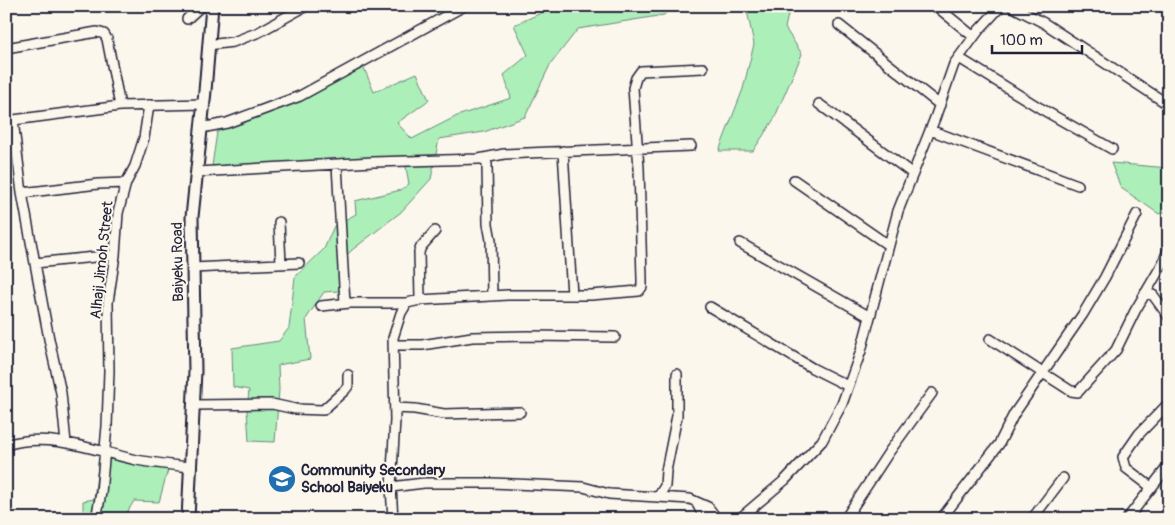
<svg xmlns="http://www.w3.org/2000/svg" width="1175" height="525" font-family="Pangolin,sans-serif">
	<rect width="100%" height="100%" fill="#fbf7ec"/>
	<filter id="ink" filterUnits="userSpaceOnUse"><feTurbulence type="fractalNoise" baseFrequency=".02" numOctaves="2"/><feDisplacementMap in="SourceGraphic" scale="10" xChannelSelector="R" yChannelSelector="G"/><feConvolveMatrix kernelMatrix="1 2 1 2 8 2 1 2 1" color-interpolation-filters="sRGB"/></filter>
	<g filter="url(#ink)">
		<!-- green -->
		<path fill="#adefb9" stroke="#68887a" d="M557,6H673L664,15L578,29L550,65L525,117L484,132L439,139L431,179L401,212L352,250L341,261L339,291L324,292L306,319L310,359L278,365L279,390L275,442L249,441L247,410L249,390L233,387L232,348L279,341L289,328L295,277L324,249L334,226L356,214L355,201L401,190L409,184L404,156L212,166L217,132L364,68L374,92L417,73L429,100L397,123L412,139L457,116L511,98L504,75L528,55L514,25Z
			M746,6H790L785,28L802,54L774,119L753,151H719L743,89L754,44Z
			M1111,163L1169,168V211L1159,214L1121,188Z
			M99,458L169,466L159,502L134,501L123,519H83V501L94,499Z"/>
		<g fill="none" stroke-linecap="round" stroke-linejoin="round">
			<defs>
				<path id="minor" d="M936,6L974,37
					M1011,6L1044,23L1169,105
					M187,19L200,7
					M839,25L940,105
					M208,45L233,42L259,32L306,6
					M6,48L97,32L104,34L107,39L120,106
					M959,58L1040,108L1112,149
					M819,104L913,174
					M13,120L22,193L49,339L61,393L66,443
					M6,121L120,106L204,104
					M201,128L227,123L300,96L464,6
					M930,130L1078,185
					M563,151L572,295
					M483,158L487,164L488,224L491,240L492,296
					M337,165L345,303
					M197,172L373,162L479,159L504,154L691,146
					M794,180L888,245
					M22,193L98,184L126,183
					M279,222L281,264
					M740,243L870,317
					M35,263L115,255
					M193,268L299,263
					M1145,293L1153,295L1169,317
					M420,300L419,252L421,247L435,231
					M321,306L350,303H407L420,300L508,295H591L639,291L642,287V279L639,168L633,88L636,78L641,71L703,68
					M710,307L812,368L848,386
					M990,339L1071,391L1078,392L1116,350L1135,311L1163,263L1169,248
					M393,345H422L472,337L527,336L615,337
					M194,405L272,404L295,409L323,410L345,390L348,386V375
					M395,408L415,409L444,414L520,412
					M6,445C48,432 91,449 132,459C151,463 171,465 190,467
					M391,487L424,483H491L583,487L609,494L690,499L708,507L717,519
					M1151,487L1126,468L1123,457L1139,434L1169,403
					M658,497L665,486L666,471L677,416V374
					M696,502L705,519
					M96,519L101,493L107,426L109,371L108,302L115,255L118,213L126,183L135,166L144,138L149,105
					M393,519L391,487L395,420L393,338L401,313L407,303
					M739,519L785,480L822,441L842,404L861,351L898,211L935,118L954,64L979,30L1001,6
					M845,519L889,452L932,393
					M941,519L999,444L1014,414L1083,314L1105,277L1137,214
					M1032,519L1063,478
					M1127,519L1169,465"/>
				<path id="major" d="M188,519L195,371L192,217L205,91L212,6"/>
			</defs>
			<!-- minor casing -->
			<use href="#minor" stroke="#22223b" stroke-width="12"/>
			<!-- major casing -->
			<use href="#major" stroke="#22223b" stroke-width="15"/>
			<!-- minor -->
			<use href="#minor" stroke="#fbf7ec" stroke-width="9"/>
			<!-- major -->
			<use href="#major" stroke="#fbf7ec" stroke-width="11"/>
		</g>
	</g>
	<!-- icons -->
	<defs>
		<symbol id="school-disc" viewBox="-11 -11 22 22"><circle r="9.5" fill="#1f6fb2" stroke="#fbf7ec"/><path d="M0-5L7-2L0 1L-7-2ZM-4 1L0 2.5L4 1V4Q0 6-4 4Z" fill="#fff"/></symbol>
	</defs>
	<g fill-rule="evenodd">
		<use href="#school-disc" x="266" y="463" width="32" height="32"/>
	</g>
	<g text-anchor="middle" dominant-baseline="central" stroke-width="4" stroke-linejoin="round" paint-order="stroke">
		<!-- street labels -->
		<g font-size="15" fill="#22223b" stroke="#fbf7ec">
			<text transform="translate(102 260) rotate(-84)">Alhaji Jimoh Street</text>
			<text transform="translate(178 262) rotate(-91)">Baiyeku Road</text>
		</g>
		<!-- poi labels -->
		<g font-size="15" font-weight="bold" fill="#22223b" stroke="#fbf7ec" text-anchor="start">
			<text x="301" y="470">Community Secondary<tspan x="301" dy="17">School Baiyeku</tspan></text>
		</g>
	</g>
	<!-- margin -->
	<rect width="1175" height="525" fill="none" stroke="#fbf7ec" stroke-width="25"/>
	<rect x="12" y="12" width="1150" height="500" fill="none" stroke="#22223b" stroke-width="2" filter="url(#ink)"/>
	<!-- scale -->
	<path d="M992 45v8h90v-8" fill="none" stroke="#22223b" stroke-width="2.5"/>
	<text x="1000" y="45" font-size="15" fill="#22223b" stroke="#fbf7ec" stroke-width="4" paint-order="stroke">100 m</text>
</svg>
